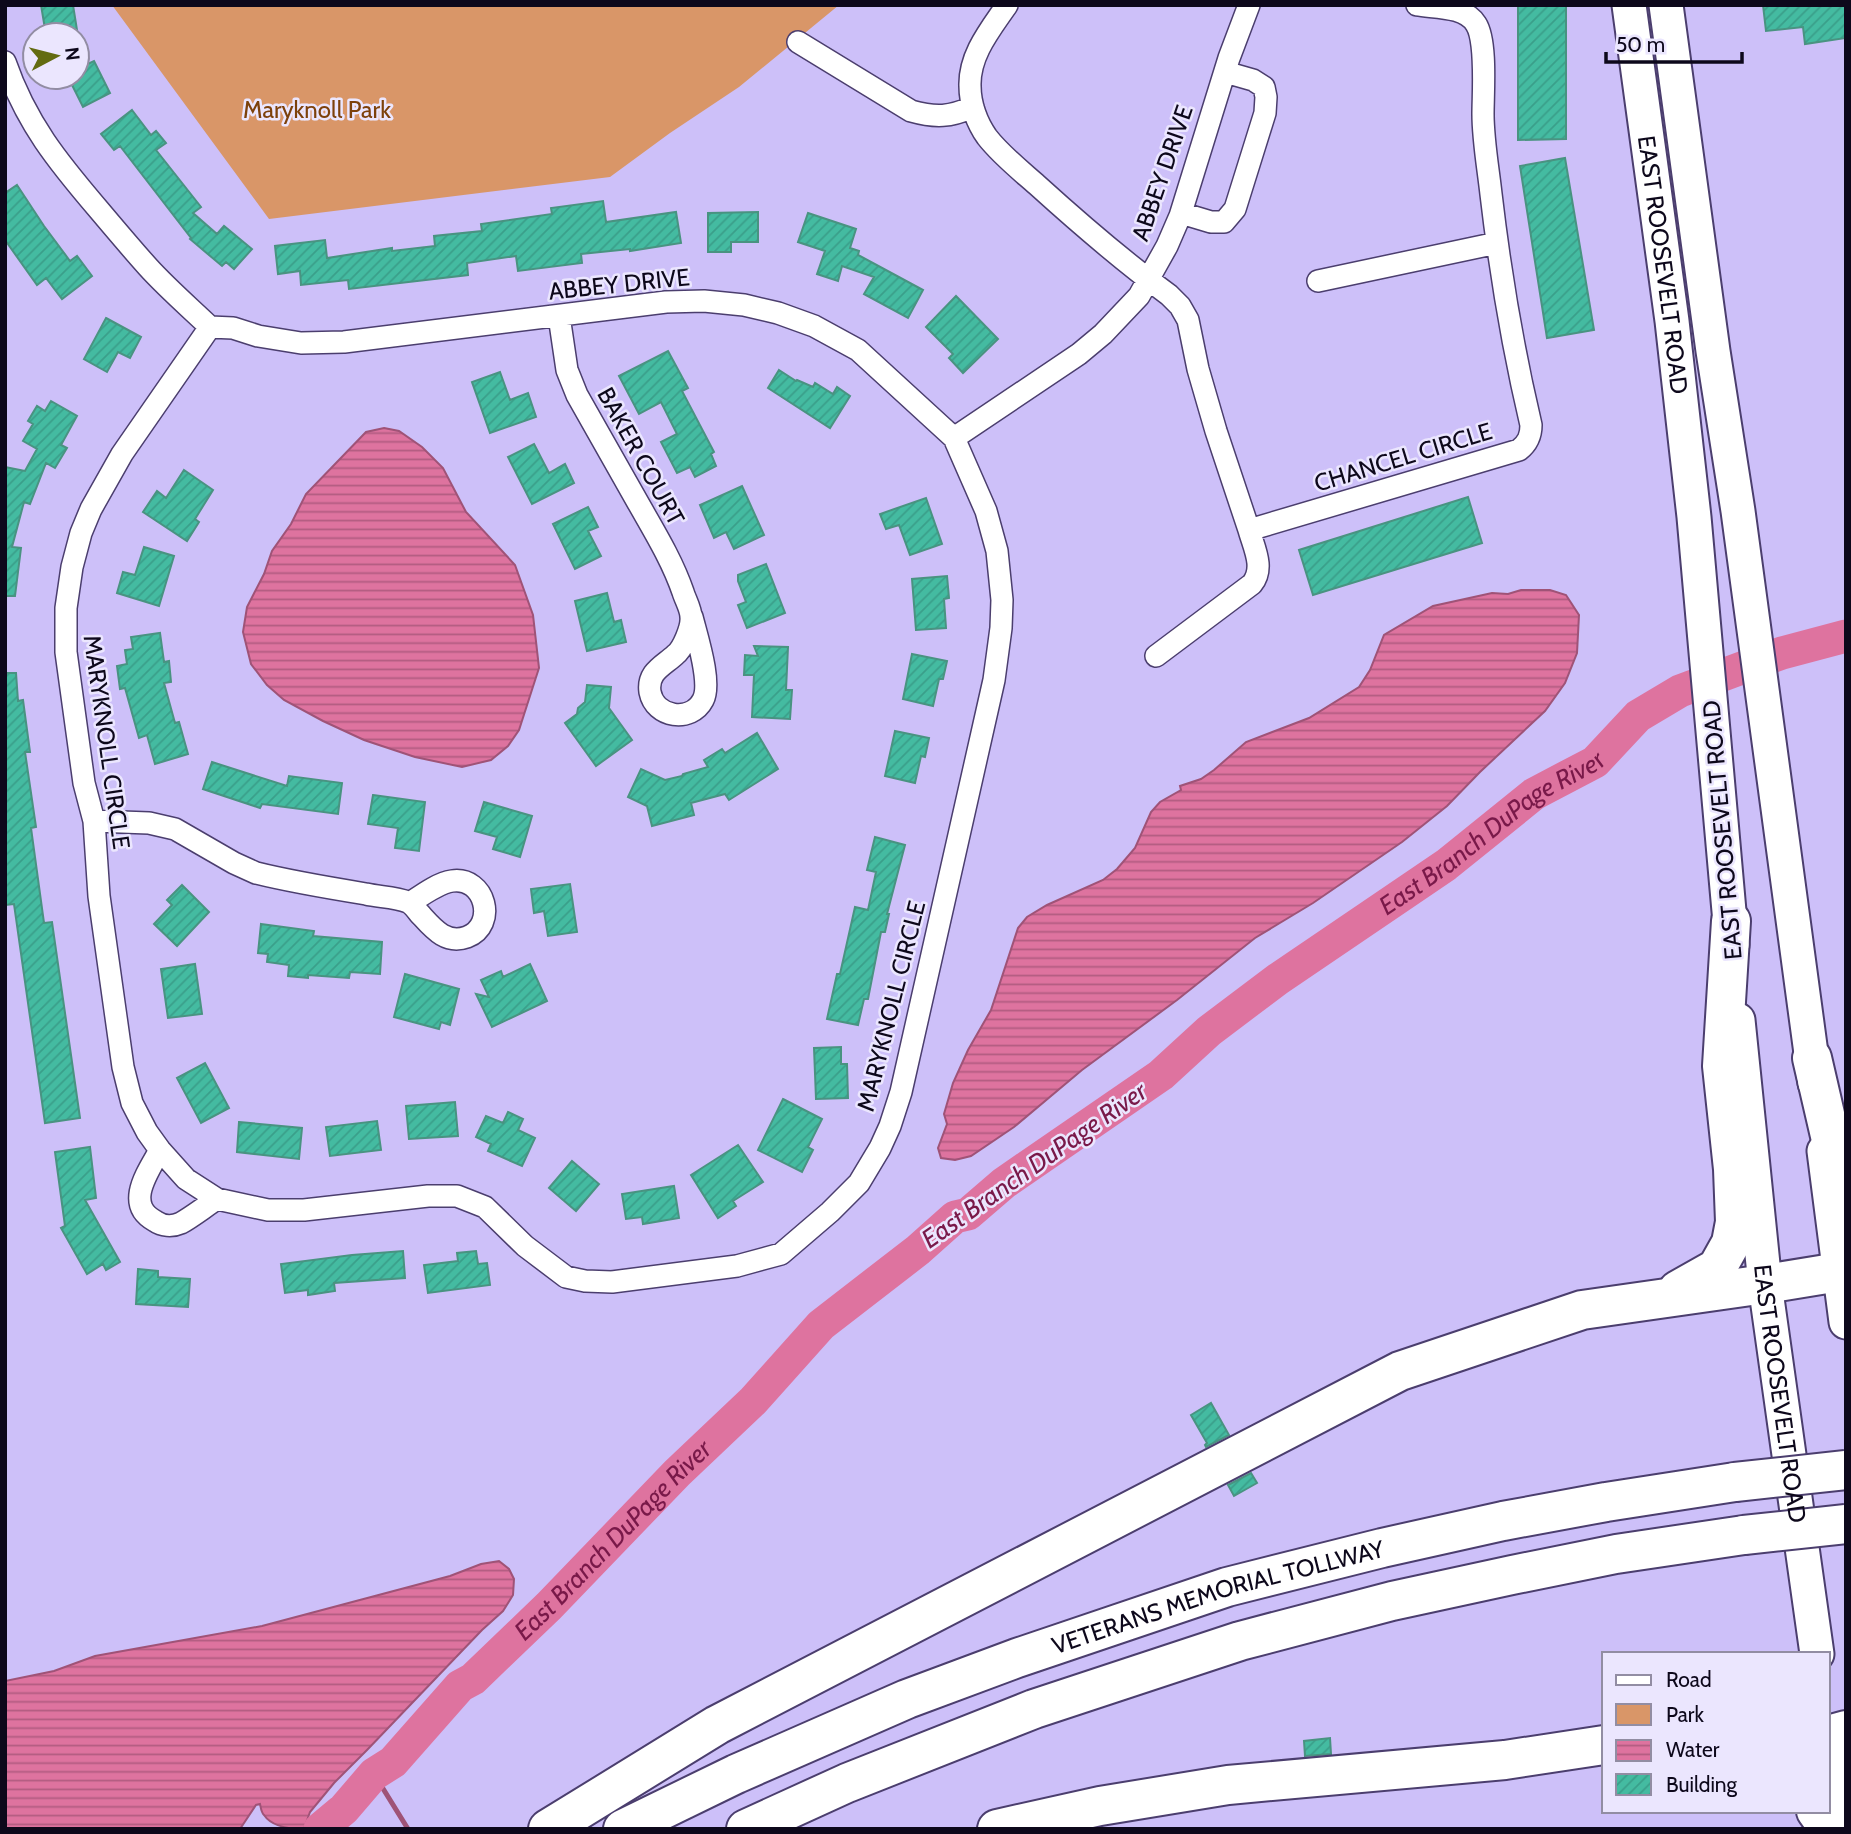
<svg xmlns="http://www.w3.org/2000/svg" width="1851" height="1834" font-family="Cabin,sans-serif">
	<defs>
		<pattern id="water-rules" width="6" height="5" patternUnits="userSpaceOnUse" patternTransform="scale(1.75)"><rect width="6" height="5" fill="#de739f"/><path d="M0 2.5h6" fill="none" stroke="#b25c81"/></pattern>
		<pattern id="building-hatch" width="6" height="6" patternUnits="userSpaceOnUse" patternTransform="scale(1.75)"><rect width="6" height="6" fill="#44bba1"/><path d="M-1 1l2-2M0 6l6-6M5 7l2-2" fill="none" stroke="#3a9f8a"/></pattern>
	</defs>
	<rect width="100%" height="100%" fill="#cdc0f9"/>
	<!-- green -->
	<path fill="#d99668" d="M112,5H839L739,87L670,133L610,177L269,219Z"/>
	<!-- water -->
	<path fill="url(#water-rules)" stroke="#9f5377" stroke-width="2" d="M384,428L399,431L422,447L443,468L466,512L515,565L533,615L539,668L519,730L508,746L491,760L462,767L415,757L364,740L323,721L284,700L267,685L251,664L243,632L247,607L264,574L272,551L291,524L306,494L366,432Z
		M1521,590H1550L1566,595L1579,615L1577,653L1565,683L1545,711L1480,772L1447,806L1402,842L1313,903L1255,938L1177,1000L1082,1070L1014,1127L971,1156L955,1160L941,1158L938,1148L947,1124L944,1114L953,1083L968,1050L991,1010L1018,928L1027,917L1047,905L1103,880L1117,869L1135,848L1151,812L1160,802L1181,790L1180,786L1201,779L1214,770L1246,742L1309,718L1359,687L1370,670L1384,635L1433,606L1492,593L1508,594Z
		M499,1561L509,1569L514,1579L513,1595L503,1611L482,1630L367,1750L334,1783L310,1812L304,1829C291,1829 272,1827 264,1815C261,1812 261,1808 260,1804L256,1805L240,1829H5V1681L54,1671L95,1656L262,1626L450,1576L481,1564Z"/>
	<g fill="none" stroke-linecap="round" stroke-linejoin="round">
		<!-- stream -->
		<path stroke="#9f5377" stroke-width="5" d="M374,1774L408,1829"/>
		<!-- river -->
		<path stroke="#de739f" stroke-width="33" id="s1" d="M320,1829L344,1809L374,1774L393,1762L460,1686L473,1679L549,1606L677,1473L753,1401L821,1325L918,1250L955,1217L968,1214L1004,1183L1161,1075L1209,1031L1278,979L1446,865L1534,794L1595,762L1638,716L1680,691L1782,653L1846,636"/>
	</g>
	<!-- building -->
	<path fill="url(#building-hatch)" stroke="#499381" stroke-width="2" d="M41,5H73L77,30L46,35Z
		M1518,5H1566V139L1518,140Z
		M1763,5H1846V38L1805,44L1803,27L1766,31Z
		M94,61L110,93L83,107L68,77H77V69Z
		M132,110L151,135L156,131L166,143L156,150L201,207L193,213L217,234L224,226L252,249L234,269L226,262L222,266L190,239L191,238L120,146L114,150L101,134Z
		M1565,158L1594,330L1547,338L1520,166Z
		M17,185L44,226L70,261L77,256L92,276L62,299L46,278L37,285L5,240V193Z
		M603,201L606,222L676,212L681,243L630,251V249L581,254L582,263L518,271L516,256L467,263L468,275L349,289L348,280L301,285L300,271L278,274L275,246L325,240L327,258L392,248V251L435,246L434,236L482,231L481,224L552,214L551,208Z
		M758,212V242H731V252H708V213Z
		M808,213L856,229L850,248L859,251L858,255L923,290L908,318L864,294L874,277L842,266L838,281L817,274L825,251L798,242Z
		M956,296L998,339L963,373L949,358L953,354L926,327Z
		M106,318L141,337L130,358L118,352L107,372L84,359Z
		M668,351L688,388L682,391L714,452L711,454L716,466L695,477L690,467L677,473L661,442L677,434L661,402L639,414L619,376Z
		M779,370L796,381L797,380L813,387L815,383L833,394L837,387L850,396L830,428L768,388Z
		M500,372L510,400L528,393L536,417L490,433L472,382Z
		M51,401L77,416L61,445L67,448L55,468L46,463L30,504L24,502L12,547L21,548L15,596H5V467L25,471L37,449L23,441L33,424L28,421L37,406L45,411Z
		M534,444L549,473L565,464L574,483L532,504L508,457Z
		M184,470L213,490L195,519L199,522L187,541L143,512L157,491L166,498Z
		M742,486L764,535L734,549L726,532L714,538L700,505Z
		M1468,497L1482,543L1313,595L1299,550Z
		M926,498L942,544L910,555L899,525L886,529L880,514Z
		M588,507L598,527L588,531L601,556L575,569L553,524Z
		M144,547L174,556L159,606L117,593L123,572L135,575Z
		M766,564L785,613L747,628L738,605L746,602L738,581V575Z
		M947,576L949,598L944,599L946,628L916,630L912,579Z
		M607,593L614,622L621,620L626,642L587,651L575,601Z
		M160,633L164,662L169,661L171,682L164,683L175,723L179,722L188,754L155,764L147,735L139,738L125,688L120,689L117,666L127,664L125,650L133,649L131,637Z
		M754,646L788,647L786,690H792L790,719L752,717L754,675H744L745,655L758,656Z
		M912,654L947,661L943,679H939L933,706L903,699Z
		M5,673H16L18,701L23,700L30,752H25L36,827L31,828L44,923L52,922L80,1118L45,1123L14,904L6,905L5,897Z
		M587,685L611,687L609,708L632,740L596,766L565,723L577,714L578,708L585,702Z
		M895,731L929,738L925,757L921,756L915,783L885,776Z
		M757,733L778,769L729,800L725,794L691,803L694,815L652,826L647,806L628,797L641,769L665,780L682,776L683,774L708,767L704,760L722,749L725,753Z
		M212,762L287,786L289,776L342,783L338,814L262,804L260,808L203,789Z
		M373,795L425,802L419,851L395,848L398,828L368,824Z
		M484,802L532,816L520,857L493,849L497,837L475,831Z
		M875,837L905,845L887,914H889L885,932H881L868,999H864L858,1025L827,1019L837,974H840L855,907L868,910L876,872L867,870Z
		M570,884L577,932L548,936L544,911L534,913L531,889Z
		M182,885L209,912L177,946L154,924L172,905L167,900Z
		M261,924L314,931L313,936L382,942L380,974L350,972L349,978L308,975V978L288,976L289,965L267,962L268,954L258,953Z
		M195,964L202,1014L168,1018L161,969Z
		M530,964L547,1001L492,1027L476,994L489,997L481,980L501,971L503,977Z
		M405,974L459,989L450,1025L441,1022L439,1029L394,1017Z
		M841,1047V1064H847L848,1098L816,1099L814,1048Z
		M205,1063L229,1108L201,1123L177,1078Z
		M783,1099L822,1119L808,1147L813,1150L802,1172L758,1150Z
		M455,1102L458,1136L409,1139L406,1106Z
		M508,1112L523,1119L518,1130L535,1138L522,1166L488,1151L491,1144L476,1137L486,1116L503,1123Z
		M377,1121L381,1150L330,1156L326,1127Z
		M239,1122L302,1128L299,1159L237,1152Z
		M738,1145L763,1182L733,1201L736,1206L718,1218L691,1175Z
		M90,1147L96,1198L85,1200L120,1262L106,1270L103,1264L87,1274L61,1228L65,1226L55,1152Z
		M572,1161L599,1184L576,1211L549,1188Z
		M674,1186L679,1218L643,1224L642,1217L626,1219L622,1194Z
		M403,1251L405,1278L334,1283L335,1291L308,1295V1290L285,1293L281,1264L352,1255Z
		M476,1251L478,1264L487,1263L490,1285L428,1293L424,1265L458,1261L457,1253Z
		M138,1269L158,1271V1277L190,1279L188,1307L136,1304Z
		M1211,1403L1229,1435L1206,1447L1205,1445L1207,1443L1191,1415Z
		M1251,1473L1257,1483L1234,1496L1228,1485Z
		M1330,1738L1331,1754L1305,1756L1304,1741Z"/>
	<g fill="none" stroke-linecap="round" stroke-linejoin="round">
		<defs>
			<path id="minor" d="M1007,5C990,30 969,55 970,86C970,104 977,123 987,137C1001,155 1020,170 1037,185C1080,224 1123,261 1169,295L1180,306L1188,320L1198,369L1216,431L1249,530L1519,450C1528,443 1531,436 1531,425C1513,349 1500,271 1491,194C1488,167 1483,140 1483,114C1483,93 1487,41 1476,24C1465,6 1436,8 1417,5
				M798,42L911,111C936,118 950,117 973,107
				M5,62C26,123 58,162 99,210C115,229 131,248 148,267C167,288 189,307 210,327L233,328L258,336L301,343L344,342L666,302L704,301L744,305L778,313L814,326L858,350L954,438L986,511L997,551L1002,600L1001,628L994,680L901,1092L890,1126L880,1148L859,1183L830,1212L781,1254L737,1266L612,1282L585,1281L566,1277L525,1246L485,1207L457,1196H428L304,1210H268L217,1199L186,1179L160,1150L147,1132L132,1103L123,1067L99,896L94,821L84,783L66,652V608L72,567L81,533L91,509L122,454L210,327
				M1181,213L1211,222H1224L1235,209L1265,113L1266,97L1264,87L1253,80L1225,72
				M1318,281L1497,243
				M559,316L567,370L577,395C597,430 617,466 637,501C654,531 672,560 683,592C685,599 691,609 691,617C692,627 683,649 675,655C663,666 647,672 650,692C655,718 691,723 703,700C712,683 697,637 692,617
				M954,438L1079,354L1103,334L1139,296L1167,246L1180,216L1229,58L1249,5
				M1156,656L1252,584C1265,568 1254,548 1249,530
				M94,821L149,823L175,829L234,863L256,873C292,882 329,888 366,894C379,897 395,897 408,902C412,904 416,909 419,913C432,927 445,945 467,937C498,925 485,876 452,881C438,883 422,895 410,903
				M160,1150C148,1172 124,1204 155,1221C162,1226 172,1227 181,1223C192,1217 206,1206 217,1199"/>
			<g id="primary">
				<path id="s2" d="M1629,5L1672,321L1694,517L1732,945"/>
				<path d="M1666,5L1713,351L1738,511L1815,1083"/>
				<path id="s3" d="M1738,1020L1765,1284L1817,1654"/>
				<path d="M1824,1151L1846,1322"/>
				<path d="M1828,1738L1844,1829"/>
			</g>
			<g id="motorway">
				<path d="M1812,1058L1837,1166L1846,1185"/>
				<path d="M1678,1290L1717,1268L1731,1243L1735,1222L1733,1169L1722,1066L1731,921"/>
				<path d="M1828,1735L1846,1730"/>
				<path d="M1816,1811L1829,1829"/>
				<path d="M548,1829L717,1725L1400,1371L1582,1310L1765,1284L1839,1272H1846"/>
				<path id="s4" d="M623,1829L736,1774L907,1699L1017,1658L1227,1587L1382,1548L1503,1521L1606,1502L1735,1482"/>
				<path d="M746,1829L847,1783L1034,1709L1240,1641L1392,1601L1512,1575L1616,1554L1744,1535"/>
				<path d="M997,1829L1100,1806L1228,1785L1505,1760L1604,1745"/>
			</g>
		</defs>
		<!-- minor casing -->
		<use href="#minor" stroke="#4b3e6e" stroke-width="24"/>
		<!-- primary casing -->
		<use href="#primary" stroke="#4b3e6e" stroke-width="37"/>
		<!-- motorway casing -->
		<use href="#motorway" stroke="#4b3e6e" stroke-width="42"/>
		<!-- minor -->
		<use href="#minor" stroke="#fff" stroke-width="21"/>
		<!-- primary -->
		<use href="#primary" stroke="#fff" stroke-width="33"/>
		<!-- motorway -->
		<use href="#motorway" stroke="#fff" stroke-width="38"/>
		<defs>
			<path id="motorway-bridge" d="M1735,1482L1846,1470
				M1744,1535L1846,1524"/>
		</defs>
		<!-- motorway-bridge casing -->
		<use href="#motorway-bridge" stroke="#4b3e6e" stroke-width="42" stroke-linecap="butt"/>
		<!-- motorway-bridge -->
		<use href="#motorway-bridge" stroke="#fff" stroke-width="38"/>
	</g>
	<g text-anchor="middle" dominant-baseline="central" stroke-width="5" stroke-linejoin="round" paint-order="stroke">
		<!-- park labels -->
		<g font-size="24" fill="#7d410b" stroke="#ebe6fe">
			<text x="317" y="109">Maryknoll Park</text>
		</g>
		<!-- street labels -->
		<g font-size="24" fill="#0d081b" stroke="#ebe6fe">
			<text transform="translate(1162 173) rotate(-71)">ABBEY DRIVE</text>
			<text stroke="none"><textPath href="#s2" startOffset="262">EAST ROOSEVELT ROAD</textPath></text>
			<text transform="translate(619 284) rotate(-6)">ABBEY DRIVE</text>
			<text transform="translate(641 456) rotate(61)">BAKER COURT</text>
			<text transform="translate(1403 457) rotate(-17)">CHANCEL CIRCLE</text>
			<text transform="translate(107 742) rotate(82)">MARYKNOLL CIRCLE</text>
			<text transform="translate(1722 830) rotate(-95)">EAST ROOSEVELT ROAD</text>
			<text transform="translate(891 1006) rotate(-76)">MARYKNOLL CIRCLE</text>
			<text stroke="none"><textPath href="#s3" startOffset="376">EAST ROOSEVELT ROAD</textPath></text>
			<text stroke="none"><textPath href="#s4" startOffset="640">VETERANS MEMORIAL TOLLWAY</textPath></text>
		</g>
		<!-- water labels -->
		<g font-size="26" font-style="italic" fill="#791949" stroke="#ebe6fe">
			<text stroke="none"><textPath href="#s1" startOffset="1547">East Branch DuPage River</textPath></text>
			<text transform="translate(1034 1165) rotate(-35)">East Branch DuPage River</text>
			<text stroke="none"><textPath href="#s1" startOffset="413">East Branch DuPage River</textPath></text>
		</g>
	</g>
	<!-- border -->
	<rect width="1851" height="1834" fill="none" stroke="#0d081b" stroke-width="14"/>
	<!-- legend -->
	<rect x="1602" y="1652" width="228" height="161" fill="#ebe6fe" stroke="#928da3" stroke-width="2"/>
	<rect x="1616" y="1675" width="35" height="10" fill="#ffffff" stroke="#928da3" stroke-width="2"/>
	<text x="1666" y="1687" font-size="21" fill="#0d081b">Road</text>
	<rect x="1616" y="1704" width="35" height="21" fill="#d99668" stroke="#928da3" stroke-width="2"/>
	<text x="1666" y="1722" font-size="21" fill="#0d081b">Park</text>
	<rect x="1616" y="1740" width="35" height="21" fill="url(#water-rules)" stroke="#928da3" stroke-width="2"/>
	<text x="1666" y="1757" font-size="21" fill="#0d081b">Water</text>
	<rect x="1616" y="1774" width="35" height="21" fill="url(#building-hatch)" stroke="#928da3" stroke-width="2"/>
	<text x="1666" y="1792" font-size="21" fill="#0d081b">Building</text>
	<!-- north arrow -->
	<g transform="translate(56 56) rotate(83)"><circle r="33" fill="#ebe6fe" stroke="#928da3" stroke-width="2"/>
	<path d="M0-5L12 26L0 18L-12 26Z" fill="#636b11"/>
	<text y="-10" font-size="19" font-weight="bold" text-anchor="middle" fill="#0d081b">N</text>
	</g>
	<!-- scale -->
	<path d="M1606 52v10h136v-10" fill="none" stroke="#0d081b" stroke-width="3.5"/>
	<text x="1616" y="52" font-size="21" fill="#0d081b" stroke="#ebe6fe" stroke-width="5" paint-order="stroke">50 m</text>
</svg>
